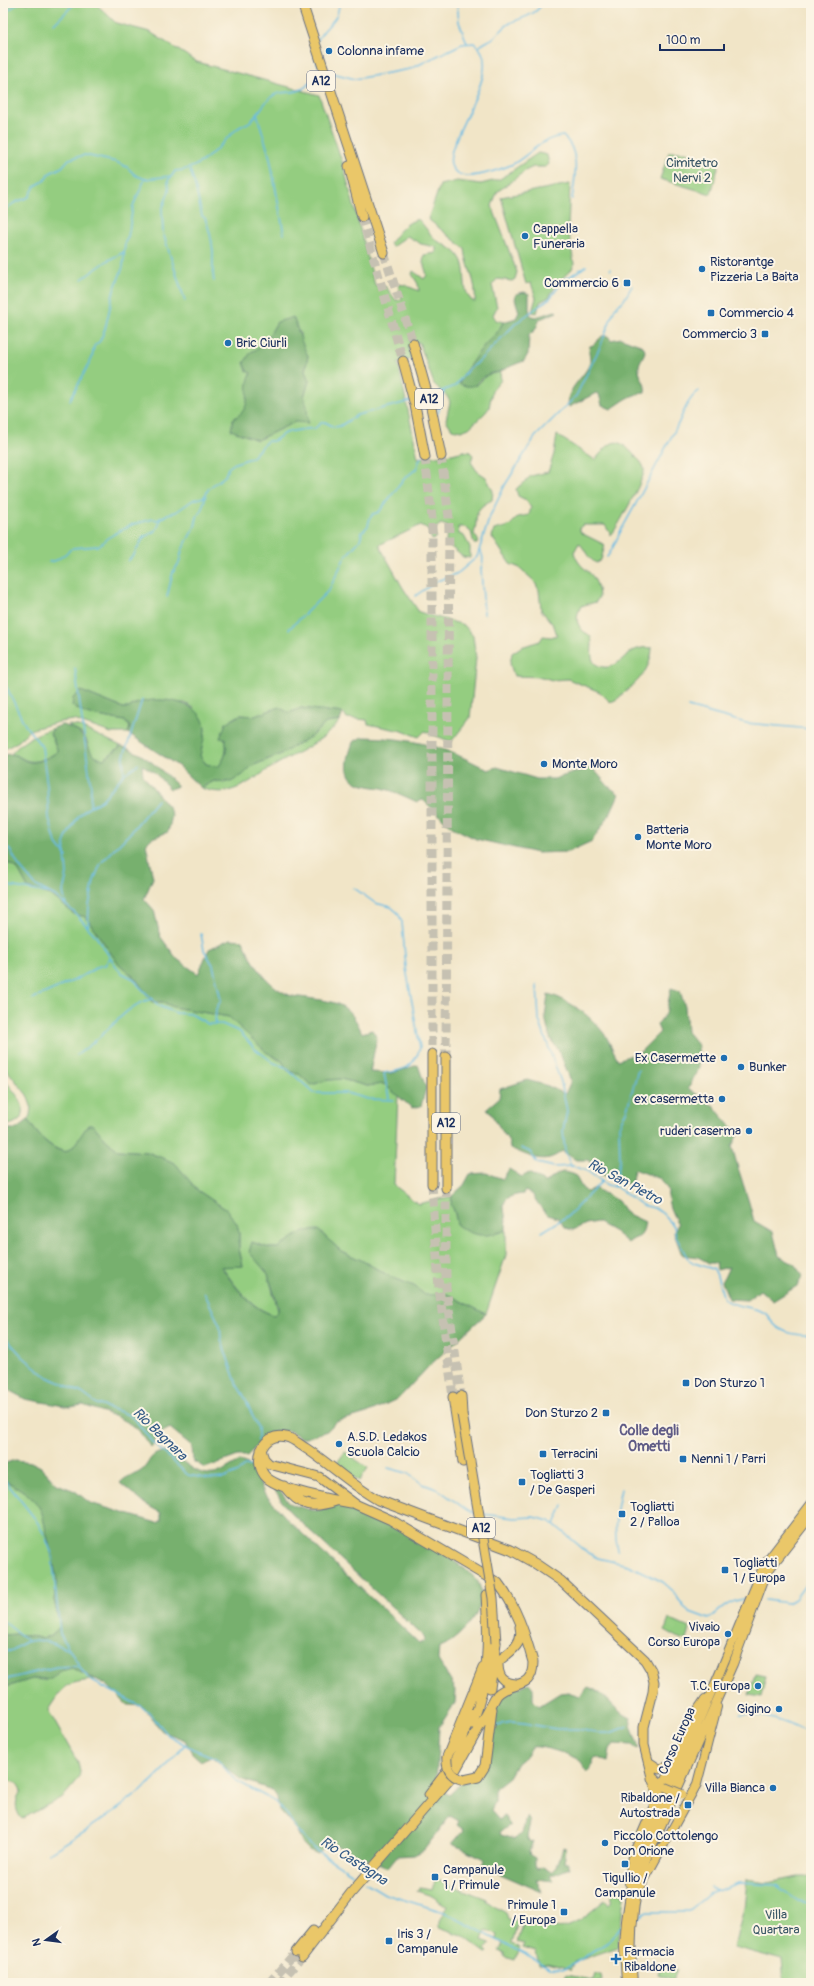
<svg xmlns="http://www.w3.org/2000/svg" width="814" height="1986" font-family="Pangolin,sans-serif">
	<rect width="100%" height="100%" fill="#fcf5e5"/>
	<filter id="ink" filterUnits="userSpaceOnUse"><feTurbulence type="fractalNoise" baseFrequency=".025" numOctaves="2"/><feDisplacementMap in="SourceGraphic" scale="8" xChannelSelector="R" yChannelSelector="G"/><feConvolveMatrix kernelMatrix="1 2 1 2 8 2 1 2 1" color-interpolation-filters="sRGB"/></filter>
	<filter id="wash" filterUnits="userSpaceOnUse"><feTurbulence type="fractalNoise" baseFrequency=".012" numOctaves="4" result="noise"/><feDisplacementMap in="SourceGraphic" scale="16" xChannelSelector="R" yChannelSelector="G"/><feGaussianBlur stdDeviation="0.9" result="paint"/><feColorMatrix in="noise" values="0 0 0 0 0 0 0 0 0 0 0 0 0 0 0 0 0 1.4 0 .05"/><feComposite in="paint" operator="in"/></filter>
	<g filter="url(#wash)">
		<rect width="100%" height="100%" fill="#f1e5c7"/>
		<!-- green -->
		<path fill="#94cd80" stroke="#587e6f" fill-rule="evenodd" d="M3,3H95L116,23L150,32L197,62L319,95L342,161L375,285L386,287L396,300H402L398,284L405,285L419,291L418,284L412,274L413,271L424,279L427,275L423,262L424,255L436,253V247L421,244L407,236L392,247L390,243C397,233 406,222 418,219C425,226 431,237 439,242C446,246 454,249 459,256C469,269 460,288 471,300L475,302C477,279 467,270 465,249L428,219L440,185L457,181L481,184L500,179L538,153L547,155L549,164L546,167H533L525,171L497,192L492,206L517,272L515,279L512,281L497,279L492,285L497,307L493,315L496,320L503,322L497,335L488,341L463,374L476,386L487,375L500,372L501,380L492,391L489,408L485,413L469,428L461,431L452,429L446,420L450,402L447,396L434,384L419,342L408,346L412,359L398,363L418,458L452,454L464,451L470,452L473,455L471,462L477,471L486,477L493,491L492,500C471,510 479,517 474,534L478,540L477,544H474L471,532L465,527H458L459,534L464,536L470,547V558L463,557L446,543L447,526L441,524L434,529L436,538L432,540L428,529L421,525L379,545L403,588L419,612L464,625L473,636L476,658L470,718L451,742L425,731L419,737L402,731L368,724L367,720L347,718L343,713L301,708L289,713L279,707L255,716L240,715L220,738H225C228,750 226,757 218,767L206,764L200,756L205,729L194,708L185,703L146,701L134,704L129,708H123L81,691L86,714L125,721L130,727L128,733H111L74,720L59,722L29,730L19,741L3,750ZM277,322L300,332V342L308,356L305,371L309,381L304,397L307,407L295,422L257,440L249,436L233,419L242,414L247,405L251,372V352L263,346Z
			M669,152H686L719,164L711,194L660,179Z
			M570,184L568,228L574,264L572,269L558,282L549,297L540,302L537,313L532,312L536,298L531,283L526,284L501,197Z
			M557,435L595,460C613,439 616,435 636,457C640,461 645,466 644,472C643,480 616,531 611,535L605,525H583L579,528L581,533L605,545L601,560L596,563C585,556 587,551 579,543L574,552C580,574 597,567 599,597L596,602L581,606C576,615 575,623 583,631C585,633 589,634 590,636C596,644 584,664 603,667C622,670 625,644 652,648C651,668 640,680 625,692C618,698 619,699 610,702L600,692L568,679L552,680L542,677L514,676L510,664L512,653L521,647L540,641L543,636L551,637L557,635L554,626L541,610L539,590L534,581L520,568L510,564L492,537L494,530L509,526L518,517L529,515L531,508L526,500L518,496L516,489L531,476L548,472L554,454Z
			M340,721C321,744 293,754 269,769C255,778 244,787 228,791C219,793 209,791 201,788L214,781L224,783L243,775L252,766L281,754L310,737L326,723Z
			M68,725L78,726L121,746L104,759C85,756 92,747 84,736C80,731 72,730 68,725Z
			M54,728L50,733L58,751C52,756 38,763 29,761C23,760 19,755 11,754C23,740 37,733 54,728Z
			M3,861L17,868L28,888L51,895L74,914L86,917L117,962L136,979L152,1002H163L173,1007L229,1017L277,1059L282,1061L288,1071L299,1074L311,1085L328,1080L341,1079L367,1086L384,1084L398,1095L394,1185L418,1204L452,1196C451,1206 456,1214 457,1225L499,1233L506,1230V1255L486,1314L447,1294L425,1295L414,1286L391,1277L361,1260L341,1251L318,1230L303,1232L278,1248H269L252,1242L250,1252L268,1274L278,1311L274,1315C250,1308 235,1285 221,1266H243L239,1249V1233L227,1210L197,1190L175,1163L147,1152L118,1150L107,1141L93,1125L73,1147L65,1152C48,1147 37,1134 28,1120L30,1115L31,1106L27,1095L3,1065Z
			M4,1080C11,1087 28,1106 22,1116C19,1122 12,1124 6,1126L3,1117V1081Z
			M345,1452L368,1468L359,1481L336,1464Z
			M3,1480C18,1487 35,1496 42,1512L57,1579L54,1600L60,1626L52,1636L41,1638L17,1634L3,1635Z
			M669,1619L689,1628L686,1640L681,1639L665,1630Z
			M72,1668L95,1680C65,1682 64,1686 48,1710L78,1763L81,1776L64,1796L22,1819C14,1810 15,1800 21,1791C18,1781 12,1781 3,1779V1688L32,1679L45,1680L56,1676L60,1671Z
			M755,1674L766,1676L761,1697L749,1695Z
			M798,1877H811V1983H784L782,1960L734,1947L744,1908L747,1880L767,1883Z
			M435,1879L487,1899V1902L506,1913L508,1920L513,1921L519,1919L521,1920L517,1924L512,1944L519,1947L515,1960L505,1957V1953L499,1951L503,1945L497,1939L498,1934L486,1930L482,1940L490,1943L485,1949L488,1952L486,1953L462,1935L439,1927V1921L447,1906L432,1896L417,1891L420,1887L431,1889Z
			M615,1892H621L624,1897L618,1947L574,1962L570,1971L568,1968L547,1963L539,1965L536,1952L522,1948L524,1944L517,1942L523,1920C570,1933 567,1931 605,1900L609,1905L611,1903L612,1895Z
			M661,1964L677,1970L673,1980L658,1974Z
			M595,1974H601L602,1980L593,1983H564L565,1975L593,1980Z"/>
		<!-- forest -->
		<path fill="#77b06e" stroke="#497066" d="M524,292L529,294V309L531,316L536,317L555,311L557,312L540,319L535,330L529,335L528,354L524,361C515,364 509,367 501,371C498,373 493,372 489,374C475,380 480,391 459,384C463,374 480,349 488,341C497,333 497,334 503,322L516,318L519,312L515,299L516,294Z
			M293,317C299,331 301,343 308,356L305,371L309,381L304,397L307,407L308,423L295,422L257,440L231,430L233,419C256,406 242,392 251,373L247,371L244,363L251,352L263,346L277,322Z
			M602,336H608L611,340L621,338L643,346L645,351C644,357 638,362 639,369C639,378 647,383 645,393C630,394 624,401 611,409L602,405L599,394L596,393L569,407C564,390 584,378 589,365C592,359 587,353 590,346L593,345Z
			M81,691L123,708H129C146,694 194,698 203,720C208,731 202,745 200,756L206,764L218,767C226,757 228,750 225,738H220L226,723L240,715L255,716L279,707L289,713L301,708L343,713L340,721L326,723L310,737L281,754L252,766L243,775L231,782L214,781L201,788L178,766L128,733L130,727L125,721L86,714L72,706L73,698Z
			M61,725C67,725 81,732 84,738C91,748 89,757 104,759L121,746C145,753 160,769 178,786L170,789L154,772L142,765L143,775L169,808L172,816L168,832L152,838L146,844L153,878L144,899L154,910L160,936L177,959L198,974L209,949L230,939L243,940C251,961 267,986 289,995C294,997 302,997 307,998C338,1002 349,1003 362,1033L372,1030L377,1037L370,1072L392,1073L418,1065L426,1088L421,1106L412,1108L384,1084L367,1086L341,1079L328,1080L311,1085L299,1074L288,1071L282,1061L266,1052L229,1017L173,1007L163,1002H152L136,979L117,962L86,917L74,914L51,895L28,888L17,868L3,861V755C20,752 19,760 30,762C39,763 52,756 58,751L50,733L54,728Z
			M362,737C413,738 444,746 488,770L497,767L537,779H554L592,767L608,786L619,794L610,814L592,841L568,852L537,853L476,839L452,827L423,800L417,802C406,797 394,791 382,788C376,787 370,787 364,785C341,780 347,759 353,742Z
			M671,988L680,991L685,1007L687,1032L698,1045L699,1068L688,1088L713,1106L738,1134L732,1146C738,1172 748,1195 754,1221L773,1232L779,1256L794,1264L803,1276L797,1286L773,1301L760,1290L747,1300L729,1299L722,1282L729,1267L717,1270L716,1263H709L698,1257L682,1255L674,1233L678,1224C671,1212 667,1204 668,1190L661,1179L634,1169L631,1185L600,1174L588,1160H576L562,1151C545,1166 529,1156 510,1148L508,1140L487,1108L499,1098L500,1089L527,1080L548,1086L565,1094L571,1081L559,1051L550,1038L545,1017L548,994C570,1000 594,1018 607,1038C611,1045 614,1053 618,1060L640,1052L660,1032L657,1025L666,1013Z
			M28,1120C37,1134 48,1148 65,1152L73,1147L88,1125H93L107,1141L118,1150L147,1152L175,1163L197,1190L227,1210L237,1224L239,1233V1249L243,1266L221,1267C235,1286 250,1309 274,1315L278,1311V1306L268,1274L249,1252L252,1242L269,1248H278L303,1231L318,1230L341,1251L361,1260L391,1277L414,1286L425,1295L447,1294L486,1314L429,1366L399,1398L367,1413L336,1422L327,1431L306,1438H302L290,1431H275L264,1438L247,1456H238L205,1468L193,1461L192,1446L170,1428L159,1434L151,1448L137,1428L117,1417L83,1405L70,1407L25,1399L3,1387V1129H17Z
			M509,1169L522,1177L529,1173L544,1182L548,1181C560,1173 559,1169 575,1175L582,1188L587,1192L595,1188L618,1201L626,1213L645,1222C641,1243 639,1233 628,1243L615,1232L597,1222L586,1224L573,1230L566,1228L558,1218L548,1215C544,1212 534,1199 533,1195L525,1191L523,1194C493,1197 508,1210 506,1230C487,1238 473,1237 457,1225L455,1212L451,1205L452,1196L464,1185L470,1174L486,1173L503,1179Z
			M164,1452C183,1456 196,1480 218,1473C225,1470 233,1464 240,1461L248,1464L254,1470L264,1493L289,1521L419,1643L424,1641V1637L290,1512L283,1503L274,1488L275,1485C281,1489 283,1496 288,1501C291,1505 299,1507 304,1508C323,1515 326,1504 339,1504C362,1505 467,1562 478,1582C484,1593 481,1609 473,1619C466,1628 451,1645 439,1647L438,1660L456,1690L455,1703L439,1727L436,1785L449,1795L462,1783L479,1778L500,1695L529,1683L533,1688V1700L539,1706L560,1693L568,1692L580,1696L588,1687C606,1692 613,1711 630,1718L632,1729L639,1747L637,1749L632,1745L614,1744L610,1749L608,1761L596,1757L594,1759L589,1771L587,1772C584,1769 583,1763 580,1761C573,1755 540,1745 532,1747L527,1755L517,1763L509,1777L495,1788V1802L491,1810L499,1819L504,1816L510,1825L500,1832L501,1835L515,1839L522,1833L527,1817L530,1822L527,1837L530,1842L533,1841L529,1852L530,1855L535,1858V1866L537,1869L544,1867L552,1872L557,1867L563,1847L566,1848L564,1863H568L570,1868L550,1876L554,1881L536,1879L542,1892L482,1866L485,1860L483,1858L452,1844L464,1830L457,1825L459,1821L450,1816L424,1850L414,1855L397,1856L388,1867H385L335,1845L324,1848L318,1854L309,1850L303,1844L297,1831L279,1810L277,1797L272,1790L240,1779L211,1756L201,1761L192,1753L185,1740L162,1731L142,1706L127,1705L106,1684L72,1668L60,1671L51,1679H32L3,1688V1635L17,1634L41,1638L52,1636L60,1626L54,1600L57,1579L42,1513C35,1496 18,1487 3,1480V1464L15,1460L31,1462L41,1467L57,1484L75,1491L90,1503L157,1523L161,1521V1513L145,1504L120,1483C126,1475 135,1476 142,1470C151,1462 148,1454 164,1452Z"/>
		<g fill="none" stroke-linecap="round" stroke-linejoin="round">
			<!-- stream -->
			<path stroke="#67bbe4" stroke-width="1.5" d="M261,3L277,8L288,3
				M457,3L459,22L467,43
				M7,11L19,3
				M54,24L75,3
				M318,40C324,25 339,23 339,3
				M480,46C485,42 489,41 493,38C500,33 504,26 512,22C525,17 535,15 543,3
				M315,57L318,65
				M329,72L355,79L410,69L462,44L474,43C516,72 413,168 466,176C477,177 503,169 513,164C531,154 541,138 563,136C581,151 575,178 572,199
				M257,114L270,158L284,234
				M190,170L195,185L202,216L205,218C209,228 212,241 213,252C213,262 212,271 214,281
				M172,176L168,180L169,191L162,210L163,233L185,301
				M3,211L14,203L29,197L35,186L44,181L50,173L62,167L69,159L85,155L116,162L127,167L135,175L145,179L172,176L175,171C203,170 217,146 237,129C241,125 248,124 252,120C259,113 263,104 270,98C279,89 292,95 302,89C309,85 314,78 320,73
				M610,269L611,270
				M82,279L107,261L124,252
				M432,395L455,386L469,368L476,364L516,323L550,298L563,281L586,266
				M70,400L92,358L94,346L100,341L105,329L114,290L123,267L125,242L128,237L133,206L145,179
				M417,400L425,398
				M438,413L444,391
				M480,551C484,555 483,564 481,569L484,614
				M607,557C614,548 617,537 623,527C641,495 658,462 675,430C683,416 686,400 699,391
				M128,561C134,556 137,550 140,543C145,531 159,537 160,518
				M49,562L57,560L73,548L98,546L114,534L131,525L153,519L158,520L168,514L176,512L193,500L204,497L209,488L225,476L228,468L235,463L251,458L267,441C276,442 276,439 283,434C289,431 309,428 314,429L321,423L325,422L334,427L340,426L357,415L411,401
				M415,596L437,581L458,573L477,557L490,516L505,485L535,437L576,396L600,347L615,308L624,300L632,286
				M167,597L173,572L179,563L182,550L195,526L197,517L202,508L206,495
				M289,629L329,590L345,557L360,540L362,532L368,526L370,518L373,514L379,512L404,479L416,469L421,457
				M75,668L91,787L90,807
				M3,680L25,725L42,747L47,785L49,818L56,843L67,857
				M688,707L746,723L811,729
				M124,773L123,759L142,700
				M3,844L10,850L19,866L36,886L55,896L74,912L95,935L118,969L122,973L134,979L139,986L159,1006L176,1013L191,1014L208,1024H222L240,1032L254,1048L274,1063L285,1067L314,1093H346L368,1099L394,1100
				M3,885L48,893
				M354,888L375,903L391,907L398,913L402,922L406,968L420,1048C413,1069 404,1070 384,1073L389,1098
				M66,906L63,892L67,874L64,843L67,836L78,817L85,810L102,800L124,774L138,764
				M88,928L89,906L94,880L101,863L130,833L157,800
				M201,934L204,950L213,965L221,1000L216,1009L215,1025
				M537,985L539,1020L561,1082L567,1111L563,1131L565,1151L571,1166
				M32,999L75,980L99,966L105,965L109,959
				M77,1055C86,1048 96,1041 104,1033C119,1019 131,1004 151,999
				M521,1148L530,1152L537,1163L554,1167L573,1166L587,1171L607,1185L616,1187L642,1205L654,1208L662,1213L674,1226L676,1237L688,1259L694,1263L713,1269L716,1273L724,1299C736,1308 750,1306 763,1312C768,1314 769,1319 773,1323C781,1333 799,1336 811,1335
				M615,1187L620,1160L619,1126L627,1109L638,1070
				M542,1232L569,1215L602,1181
				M204,1292L220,1326L221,1339L237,1385L244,1396L258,1428V1441
				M3,1335L23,1357L46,1376L82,1393L97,1404L129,1415L137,1422L152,1442L188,1475L210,1479L225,1478L238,1472L245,1465L251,1466
				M388,1468L407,1473L423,1484L439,1490L464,1508L475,1513
				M3,1478L36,1520L45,1536L52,1554L60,1634L83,1672L92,1681L142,1707L152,1716L168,1735L193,1749L216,1758L235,1780L274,1801L283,1810L295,1828L314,1849L359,1878
				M483,1514L514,1518L533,1517L550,1521L588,1553L598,1558L628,1565L663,1582L672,1590L684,1607L690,1612L709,1619C721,1610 729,1600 745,1599
				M555,1524L563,1506
				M618,1551C613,1530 616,1511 621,1489
				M765,1600L788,1603L795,1599L808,1581L811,1580
				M3,1621L28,1641
				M3,1651C14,1653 16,1646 26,1642C39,1637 57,1644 69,1650
				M3,1680L56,1667L79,1666
				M740,1714C765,1714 789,1723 811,1734
				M496,1725L512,1722L524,1723L556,1729H578L597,1733H610L628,1726
				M49,1853C100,1822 149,1793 185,1744
				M365,1882L385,1894L444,1912L550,1968L565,1969L575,1963L608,1942L622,1926
				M711,1888L716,1891
				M636,1918L640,1917L647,1912H683L691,1909L709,1894L739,1883L776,1885L798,1901L811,1903"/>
		</g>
	</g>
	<g filter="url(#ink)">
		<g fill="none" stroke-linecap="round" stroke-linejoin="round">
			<!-- highway-tunnel -->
			<path stroke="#c6c1b2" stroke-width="9" stroke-dasharray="9 4.5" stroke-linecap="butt" d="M362,217L403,361
				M384,253L413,343
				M441,456L449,517L446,1057
				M425,457L432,518V1054
				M432,1184L439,1288L453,1397
				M446,1188V1287L461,1396
				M470,1714L478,1690
				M269,1983L296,1952
				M279,1983L302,1957"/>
			<defs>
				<path id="primary" d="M629,1883L631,1865L634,1852L671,1766L694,1715L705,1699
					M641,1886L697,1784L717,1707
					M626,1983L624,1946L626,1921L631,1887L642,1853L720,1672L764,1565L811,1504
					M633,1983C629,1942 632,1902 645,1862L733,1664L765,1577L771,1567L811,1516"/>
				<path id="highway" d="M302,3L384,253
					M349,166L362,217
					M413,343L431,407L441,456
					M403,361L415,405L425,457
					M432,1054V1184
					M446,1057V1188
					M461,1396L462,1414
					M453,1397L463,1462
					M261,1450L264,1459L269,1464L319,1477L355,1504L391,1520L498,1583C516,1606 525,1633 533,1662C533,1691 512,1680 497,1695L451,1778L351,1893L302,1957
					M284,1486C300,1507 312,1509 336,1501
					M351,1503C332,1500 281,1490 267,1478C251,1463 262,1431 286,1437C293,1438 300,1445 307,1449C331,1465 353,1486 378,1500L511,1550L536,1564L561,1581L645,1660L651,1670L654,1682L653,1692L644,1727V1745L652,1777L662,1786
					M501,1659C512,1651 524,1642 520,1627
					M498,1663C498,1676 502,1683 516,1684
					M490,1688L496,1643
					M472,1724C489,1681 489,1641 486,1595
					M447,1757L483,1668
					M650,1763L659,1769L671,1766
					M652,1778L656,1788V1801
					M464,1780L478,1777L485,1766L492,1709
					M429,1795L457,1758L470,1714
					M296,1952L313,1931"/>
			</defs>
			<!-- primary casing -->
			<use href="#primary" stroke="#666f83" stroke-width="10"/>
			<!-- highway casing -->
			<use href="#highway" stroke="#666f83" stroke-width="11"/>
			<!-- primary -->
			<use href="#primary" stroke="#eac769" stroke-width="8"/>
			<!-- highway -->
			<use href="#highway" stroke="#eac769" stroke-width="9"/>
			<defs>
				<path id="primary-bridge" d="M665,1787L682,1794"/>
				<path id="highway-bridge" d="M462,1414L493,1598L496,1643
					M447,1757C446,1770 451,1777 464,1780"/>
			</defs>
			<!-- primary-bridge casing -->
			<use href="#primary-bridge" stroke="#666f83" stroke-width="10" stroke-linecap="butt"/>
			<!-- highway-bridge casing -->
			<use href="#highway-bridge" stroke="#666f83" stroke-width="11" stroke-linecap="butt"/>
			<!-- primary-bridge -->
			<use href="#primary-bridge" stroke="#eac769" stroke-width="8"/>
			<!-- highway-bridge -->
			<use href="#highway-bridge" stroke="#eac769" stroke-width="9"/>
		</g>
	</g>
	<!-- markers -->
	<g fill="#1f6fb2" stroke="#fcf5e5" stroke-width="1.5">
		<circle cx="329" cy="51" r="4"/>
		<circle cx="525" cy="236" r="4"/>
		<circle cx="702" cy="269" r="4"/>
		<rect x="623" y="279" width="8" height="8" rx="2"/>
		<rect x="707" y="309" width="8" height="8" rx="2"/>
		<rect x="761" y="330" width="8" height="8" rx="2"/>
		<circle cx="228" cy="343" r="4"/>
		<circle cx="544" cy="764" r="4"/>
		<circle cx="638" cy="837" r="4"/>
		<circle cx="724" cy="1058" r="4"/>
		<circle cx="741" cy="1067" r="4"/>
		<circle cx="722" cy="1099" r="4"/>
		<circle cx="749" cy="1131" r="4"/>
		<rect x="682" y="1379" width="8" height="8" rx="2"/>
		<rect x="602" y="1409" width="8" height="8" rx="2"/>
		<circle cx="339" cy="1444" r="4"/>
		<rect x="539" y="1450" width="8" height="8" rx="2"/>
		<rect x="679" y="1455" width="8" height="8" rx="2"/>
		<rect x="518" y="1478" width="8" height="8" rx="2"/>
		<rect x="618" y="1510" width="8" height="8" rx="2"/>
		<rect x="721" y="1566" width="8" height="8" rx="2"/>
		<circle cx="728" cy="1634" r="4"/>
		<circle cx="758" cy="1686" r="4"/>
		<circle cx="779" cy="1709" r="4"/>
		<circle cx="773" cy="1788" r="4"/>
		<rect x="684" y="1801" width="8" height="8" rx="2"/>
		<circle cx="605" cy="1843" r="4"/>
		<rect x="621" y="1860" width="8" height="8" rx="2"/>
		<rect x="431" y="1873" width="8" height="8" rx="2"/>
		<rect x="560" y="1908" width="8" height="8" rx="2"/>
		<rect x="385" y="1937" width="8" height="8" rx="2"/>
		<path d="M614 1953h4v4h4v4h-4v4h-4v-4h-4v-4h4z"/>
	</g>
	<g text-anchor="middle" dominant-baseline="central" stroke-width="4" stroke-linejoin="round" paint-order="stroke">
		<!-- shield labels -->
		<g fill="#fcf5e5" stroke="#5e6a86" stroke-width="1">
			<rect x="307" y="71" width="28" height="20" rx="3"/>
			<rect x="415" y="389" width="28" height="20" rx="3"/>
			<rect x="432" y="1113" width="28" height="20" rx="3"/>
			<rect x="467" y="1518" width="28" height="20" rx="3"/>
		</g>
		<g font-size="12" font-weight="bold" fill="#1b2f5e">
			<text x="321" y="81">A12</text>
			<text x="429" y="399">A12</text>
			<text x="446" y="1123">A12</text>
			<text x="481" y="1528">A12</text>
		</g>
		<!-- poi labels -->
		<g font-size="13" fill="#1b2f5e" stroke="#fcf5e5" text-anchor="start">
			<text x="337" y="51">Colonna infame</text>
			<text x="533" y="229">Cappella<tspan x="533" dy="15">Funeraria</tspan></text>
			<text x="710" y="262">Ristorantge<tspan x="710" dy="15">Pizzeria La Baita</tspan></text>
			<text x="619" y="283" text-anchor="end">Commercio 6</text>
			<text x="719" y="313">Commercio 4</text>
			<text x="757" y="334" text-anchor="end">Commercio 3</text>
			<text x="236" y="343">Bric Ciurli</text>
			<text x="552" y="764">Monte Moro</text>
			<text x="646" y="830">Batteria<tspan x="646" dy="15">Monte Moro</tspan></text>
			<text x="716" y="1058" text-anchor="end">Ex Casermette</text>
			<text x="749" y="1067">Bunker</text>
			<text x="714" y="1099" text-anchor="end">ex casermetta</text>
			<text x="741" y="1131" text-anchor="end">ruderi caserma</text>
			<text x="694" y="1383">Don Sturzo 1</text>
			<text x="598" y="1413" text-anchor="end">Don Sturzo 2</text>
			<text x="347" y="1437">A.S.D. Ledakos<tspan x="347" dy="15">Scuola Calcio</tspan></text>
			<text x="551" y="1454">Terracini</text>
			<text x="691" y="1459">Nenni 1 / Parri</text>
			<text x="530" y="1475">Togliatti 3<tspan x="530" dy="15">/ De Gasperi</tspan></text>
			<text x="630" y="1507">Togliatti<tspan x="630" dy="15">2 / Palloa</tspan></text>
			<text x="733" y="1563">Togliatti<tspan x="733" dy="15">1 / Europa</tspan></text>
			<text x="720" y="1627" text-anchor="end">Vivaio<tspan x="720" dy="15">Corso Europa</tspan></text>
			<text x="750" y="1686" text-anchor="end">T.C. Europa</text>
			<text x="771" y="1709" text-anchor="end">Gigino</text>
			<text x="765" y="1788" text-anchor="end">Villa Bianca</text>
			<text x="680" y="1798" text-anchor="end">Ribaldone /<tspan x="680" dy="15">Autostrada</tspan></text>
			<text x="613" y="1836">Piccolo Cottolengo<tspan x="613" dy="15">Don Orione</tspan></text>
			<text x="443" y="1870">Campanule<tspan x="443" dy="15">1 / Primule</tspan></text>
			<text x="625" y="1878" text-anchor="middle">Tigullio /<tspan x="625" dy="15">Campanule</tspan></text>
			<text x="556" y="1905" text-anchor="end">Primule 1<tspan x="556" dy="15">/ Europa</tspan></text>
			<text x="397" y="1934">Iris 3 /<tspan x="397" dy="15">Campanule</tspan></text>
			<text x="624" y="1952">Farmacia<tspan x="624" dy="15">Ribaldone</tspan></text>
		</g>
		<!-- park labels -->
		<g font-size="13" fill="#395666" stroke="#fcf5e5">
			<text x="692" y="163">Cimitetro<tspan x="692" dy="15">Nervi 2</tspan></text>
			<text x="776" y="1915">Villa<tspan x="776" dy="15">Quartara</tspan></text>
		</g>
		<!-- street labels -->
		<g font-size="13" fill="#1b2f5e" stroke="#fcf5e5">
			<text transform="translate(677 1741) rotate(-66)">Corso Europa</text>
		</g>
		<!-- water labels -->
		<g font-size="14" font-style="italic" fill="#325986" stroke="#fcf5e5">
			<text transform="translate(625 1182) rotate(28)">Rio San Pietro</text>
			<text transform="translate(160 1434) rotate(44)">Rio Bagnara</text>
			<text transform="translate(354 1861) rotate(33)">Rio Castagna</text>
		</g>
		<!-- neighbourhood labels -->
		<g font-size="14" font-weight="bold" fill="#5f5b86" stroke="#fcf5e5">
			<text x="649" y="1430">Colle degli<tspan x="649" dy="16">Ometti</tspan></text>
		</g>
	</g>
	<!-- margin -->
	<rect width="814" height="1986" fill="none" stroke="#fcf5e5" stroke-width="16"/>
	<!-- north arrow -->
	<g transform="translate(46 1940) rotate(256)" stroke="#fcf5e5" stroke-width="3" paint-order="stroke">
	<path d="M0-3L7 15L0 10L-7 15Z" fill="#1b2f5e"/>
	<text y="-6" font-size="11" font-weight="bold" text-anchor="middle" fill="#1b2f5e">N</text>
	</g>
	<!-- scale -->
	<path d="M660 44v6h64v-6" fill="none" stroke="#1b2f5e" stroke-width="2"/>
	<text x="666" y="44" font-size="12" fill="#1b2f5e" stroke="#fcf5e5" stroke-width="3" paint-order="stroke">100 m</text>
</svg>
